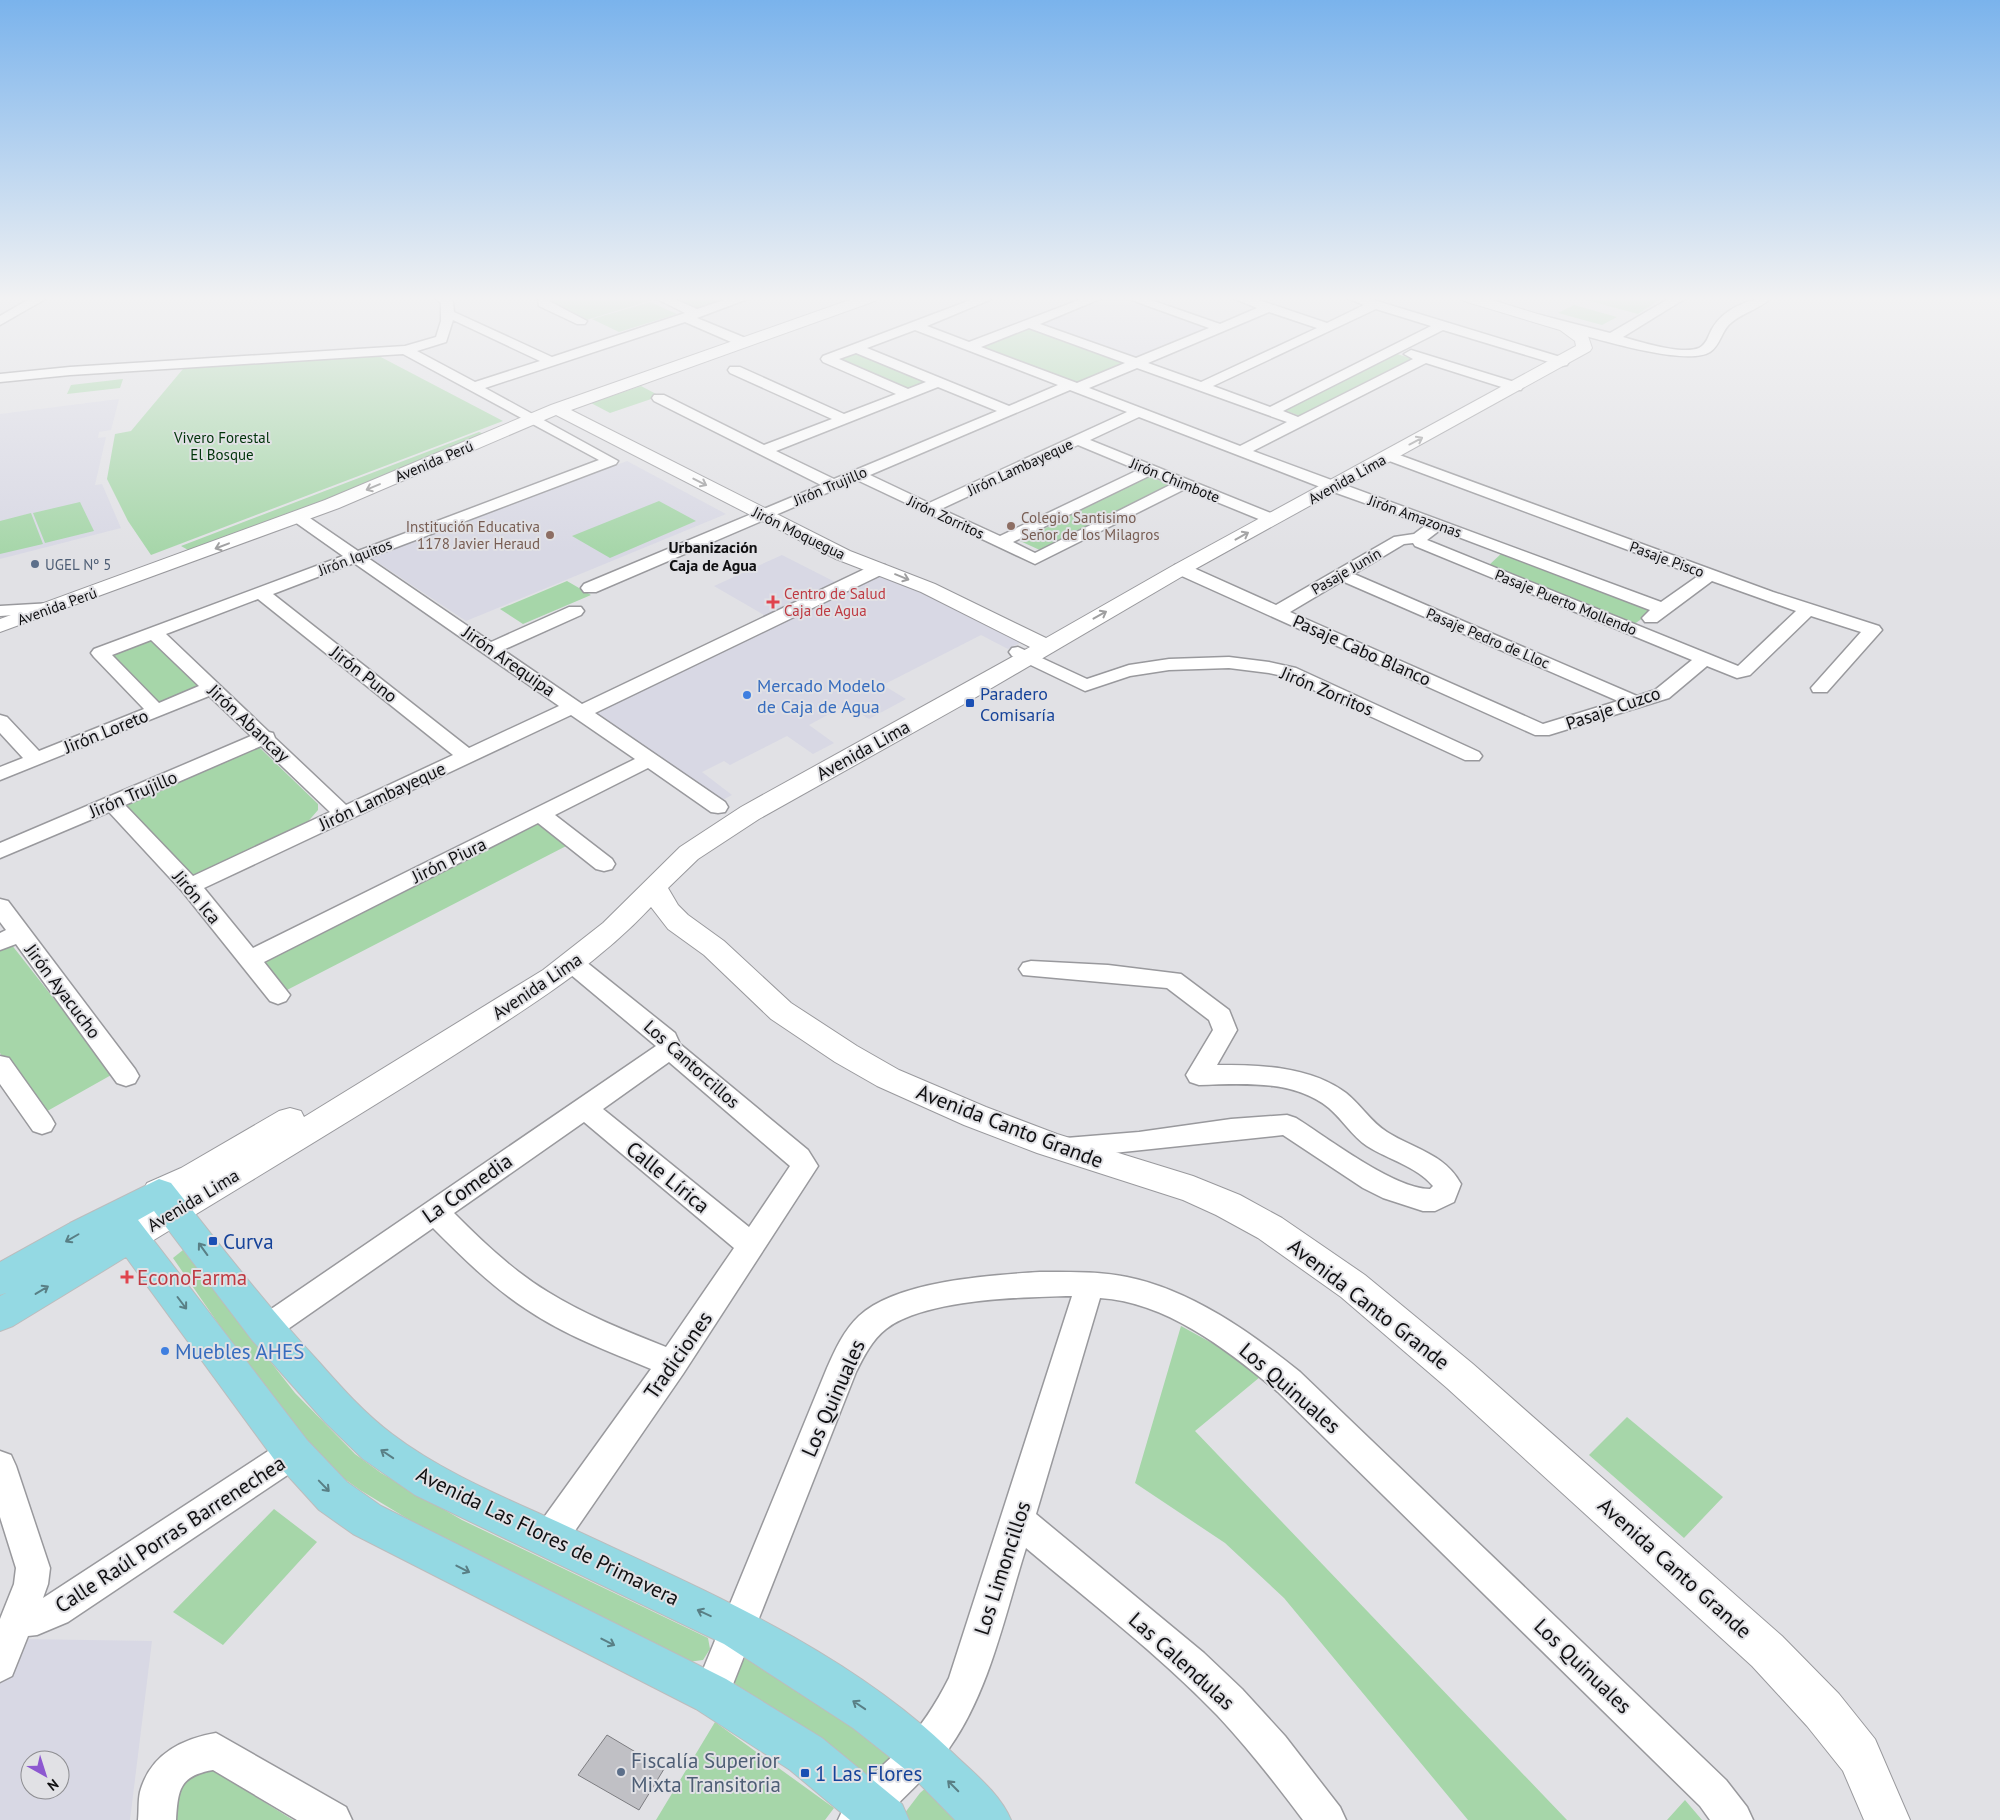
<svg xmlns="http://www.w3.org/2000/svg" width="2000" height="1820" font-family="'PT Sans',sans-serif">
	<rect width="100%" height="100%" fill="#e1e1e5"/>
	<!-- built -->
	<path fill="#d8d8e4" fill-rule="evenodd" d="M1107,298H1126L1215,328L1137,361L1038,325Z
		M119,399L111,430L99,432L98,438L106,437L95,485L102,484L121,528L0,559V414Z
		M627,461L726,514L466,621L368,556Z
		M782,555L841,585L769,618L714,586Z
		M883,574L943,600L1021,642L1008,649L981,635L883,685L906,699L869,719L846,705L809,725L834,743L813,754L787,736L730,765L724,761L702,772L732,795L719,802L594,712Z
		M23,1639L152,1641L130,1820H0V1682ZM30,1760H60V1790H30Z"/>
	<!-- green -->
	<path fill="#a6d6a9" d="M566,298L656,299L583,321L547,300Z
		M664,298H740L697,313Z
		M1579,298H1662L1638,314Z
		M650,302L677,314L619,332L592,319Z
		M1574,305L1617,317L1602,325L1558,313Z
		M1031,327L1130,364L1076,387L977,348Z
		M858,351L932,382L908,392L833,359Z
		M375,354L503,421L151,555L128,521L107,479L115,434L131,431L183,369Z
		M1397,354L1420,361L1305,418L1282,409Z
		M123,379L120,388L67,394L71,385Z
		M641,386L660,396L610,413L591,403Z
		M479,432L484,434L305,509L190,551L181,546Z
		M1149,476L1172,486L1042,551L1020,541Z
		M659,501L696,521L610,558L572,536Z
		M80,502L94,531L45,543L33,513Z
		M31,513L43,544L0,554V521Z
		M1504,551L1654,610L1633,625L1487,567Z
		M567,581L591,595L523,624L500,609Z
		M152,635L211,689L157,710L103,653Z
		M255,747L260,748L318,804V810L305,825L198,877L190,876L125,806Z
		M540,818L572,843L287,990L258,959Z
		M11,944L113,1074L42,1114L0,1053V949Z
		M183,1250L295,1393L355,1454L381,1473L462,1520L708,1638L710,1649L703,1660L688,1662L441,1539L360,1490L332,1470L275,1406L173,1258Z
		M1181,1326L1221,1348L1260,1377L1195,1431L1567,1820H1468L1284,1598L1225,1543L1135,1483Z
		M1627,1417L1723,1497L1684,1538L1589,1455Z
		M274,1509L317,1542L223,1645L173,1612Z
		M748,1655L894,1753L891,1763L873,1782L738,1688L734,1682C735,1671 741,1663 748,1655Z
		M715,1722L834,1808L825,1820H656Z
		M213,1770L293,1820H174L177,1786L192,1773Z
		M929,1785L969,1820H907L904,1814L920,1793Z
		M1685,1800L1702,1820H1667Z"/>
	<!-- building -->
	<path fill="#c0c0c5" stroke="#7c7c80" d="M607,1735L664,1769L639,1810L578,1775Z"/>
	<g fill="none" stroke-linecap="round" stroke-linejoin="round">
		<defs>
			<path id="street" d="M31,298H47L0,325V316Z
				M435,298H450L453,302L454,312L552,357L685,313L655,298H672L697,309L730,298H750L697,318L748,339L749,342L748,345H738L685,322L485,388L618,461L616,464L368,558L491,642L569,607H581L584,611L581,615L503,650L582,704L873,565H885L887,569L885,573L595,713L725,802L728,807L725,812L718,813L711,812L648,768L555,815L612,859L615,864L612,869L604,871L596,869L538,823L264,962L290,995L286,1001L278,1004L270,1001L182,891L109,812L0,858V843L251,736L209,696L0,780V767L23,758L0,733V715L7,717L39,751L144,709L94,657L91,653L94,649L343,556L292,520L290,517L292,514H304L358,551L599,460L403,354L70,375L0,382V374L70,367L405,346L436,337L441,321V303ZM453,320L540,361L475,382L417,351L446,342ZM354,563L559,706L469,748L273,594ZM258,599L453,755L346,805L275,738L273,733L269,732L166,634ZM151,640L199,686L159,703L112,655ZM571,715L635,759L253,948L204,888ZM261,746L330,812L193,876L125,805Z
				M538,298H550L549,301L587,321L585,324H577L539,306Z
				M976,298H994L927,326L969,342L1084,298H1102L1040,324L1136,358L1209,328L1126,298H1145L1220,324L1257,308L1233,298H1253L1327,323L1364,305L1347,298H1367L1567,359L1569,362L1567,365L1562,366L1443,330L1283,411L1298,417L1413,359L1404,354L1411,350L1521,384L1523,387L1521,390H1511L1426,363L1253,451L1661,602L1698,576L1384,459L1382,456L1389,452L1394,453L1773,592L1879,626L1882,630L1827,692H1813L1811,688L1861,632L1811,616L1750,675L1737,678L1707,666L1669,698L1549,735H1535L1175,573L1173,569L1175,565H1187L1276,605L1394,537L1414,534L1426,525L1328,490L1139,417L1090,440L1278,516L1280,519L1278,522H1266L1185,489L1035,564L857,480L596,592H584L581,588L584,584L821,485L654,401L652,398L654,395H664L764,445L832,419L730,373L728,370L730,367H740L844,414L896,394L823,362L821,359L823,356ZM1376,309L1431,326L1270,407L1213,386ZM1269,312L1317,328L1201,382L1148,363ZM1029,328L1125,363L1077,383L981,347ZM915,330L1058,385L1009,406L867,348ZM856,353L926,382L908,389L839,359ZM1137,368L1287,422L1240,446L1089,388ZM938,387L997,411L834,479L776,451ZM1070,390L1127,412L929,503L870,475ZM1078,445L1138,470L1000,536L941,509ZM1151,475L1172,484L1035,553L1013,542ZM1440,530L1650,610L1642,618L1645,622H1657L1712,581L1796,611L1738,666L1427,540ZM1413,543L1415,546L1692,660L1655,690L1637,696L1354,574L1404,544ZM1342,581L1618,701L1543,724L1290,612Z
				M1670,298H1686L1623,337C1640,342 1682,355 1699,348C1707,344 1708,336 1712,329C1723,309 1749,298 1771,298C1761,308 1743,313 1732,322C1721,330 1721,345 1710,352C1683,369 1569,330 1536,322L1534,319L1540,315L1610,333Z
				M52,603L58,604L61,608L58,612L0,616V606Z
				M1018,647L1087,679L1129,665L1169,659L1229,657L1269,662L1296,668L1479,752L1482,756L1479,760H1465L1283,676L1269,673L1229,668L1169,670L1130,676L1085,691L1012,656L1009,652L1012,648Z
				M0,899L8,901L135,1069L139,1076L135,1083L126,1086L117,1083L16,944L0,950V933L6,930L0,922Z
				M572,955L580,957L675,1033L680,1044L808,1150L818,1166L683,1374L561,1551L549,1555L537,1551L532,1539L537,1527L651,1369C608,1351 564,1335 526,1309C491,1286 462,1257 433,1228L275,1338L265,1342L255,1338L250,1329L255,1320L656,1046L564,969L560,963L564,957ZM669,1062L790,1166L749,1227L603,1109ZM584,1122L734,1248L666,1347C626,1331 585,1315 548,1292C513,1271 483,1242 454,1213Z
				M1031,961L1108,965L1181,974L1229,1010L1237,1030L1217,1065C1260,1065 1310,1066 1346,1093C1361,1105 1371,1122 1387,1132C1414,1149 1445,1154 1461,1184L1454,1202L1435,1211H1423L1383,1198L1363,1188L1283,1135L1066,1158L1057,1155L1053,1148L1057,1141L1066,1138L1139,1132L1231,1119L1287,1115L1296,1118C1328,1138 1394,1189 1430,1189L1433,1186C1416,1166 1389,1160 1367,1146C1352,1136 1343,1120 1329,1108C1293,1079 1242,1084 1199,1085L1190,1082L1186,1075L1213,1030L1209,1020L1167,988L1023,975L1019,969L1023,963Z
				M0,1056L9,1058L51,1117L55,1124L51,1131L42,1134L33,1131L0,1084Z
				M1040,1272C1070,1272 1098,1271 1127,1277C1191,1290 1250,1332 1300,1372L1726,1780L1747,1807L1753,1820H1710L1700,1806L1278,1392C1229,1351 1167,1302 1100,1298L1036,1514L1204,1653L1242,1689L1285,1736L1340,1807L1346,1820H1303C1276,1784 1248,1748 1217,1715C1158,1654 1090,1602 1026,1548C1005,1614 990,1690 950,1747C931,1774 904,1796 882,1820H838C850,1791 879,1770 901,1748C921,1727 936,1704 949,1678L1072,1296C1023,1297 925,1299 886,1329C872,1340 864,1356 856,1372L724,1707L711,1712L698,1707L693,1694L827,1368C835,1350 844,1330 859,1316C896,1281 991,1275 1040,1272Z
				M293,1438L304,1442L309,1453L304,1464L68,1622L37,1635L28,1636L12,1676L0,1682V1619L14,1584L16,1568L0,1517V1451L11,1455L16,1466L50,1568L48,1584L43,1598L282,1442Z
				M216,1733L346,1807L352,1820H297L213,1770C179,1776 178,1790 176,1820H138C139,1811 138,1801 140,1792C150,1755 181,1739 216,1733Z"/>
			<path id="secondary" d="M855,298H877L875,301L571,410L850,551L935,584L1046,638L1174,565L1576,346L1575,341L1560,330L1464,301L1462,298H1486L1570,324L1588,336L1592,348L1590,351L1188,573L966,703L759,819L698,859L668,888L678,905L688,915L724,941L791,1003L857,1046L899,1070L986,1107L1057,1134L1193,1176L1240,1195L1282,1218L1365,1275L1473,1364L1782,1636L1839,1694L1875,1739L1910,1820H1864L1843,1771L1807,1726L1752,1666L1447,1388L1341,1297L1258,1238L1216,1215L1183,1200L1037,1153L964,1125L877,1086L835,1062L771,1019L704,955L668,929L651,907C594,968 525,1009 456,1054C353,1120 248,1182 144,1246L132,1250L120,1246L115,1236L120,1226L155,1205L147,1203L142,1193L147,1183L181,1168L279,1111L290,1108L301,1111L304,1117L543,970L603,923L680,847L741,807L1030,647L921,592L836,559L556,415L339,508L0,632V619L325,500L551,405Z"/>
			<path id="primary" d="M159,1179L171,1183C219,1244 266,1305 319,1362C341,1387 364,1413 392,1434C442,1472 501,1496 558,1522C694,1586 847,1648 956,1756C976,1775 1000,1794 1011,1820H955L906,1770L853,1728L724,1644L415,1495L363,1459L325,1422L252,1340L154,1211L138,1220L307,1440L347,1482L381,1506L726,1679L822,1738L902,1804L909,1820H850L790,1770L696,1709L353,1534L319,1510L279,1466L126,1257L13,1326L0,1331V1296L6,1293L0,1295V1262L70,1223Z"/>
		</defs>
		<!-- street casing -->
		<use href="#street" stroke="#99999d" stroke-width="3"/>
		<!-- secondary casing -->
		<use href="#secondary" stroke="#99999d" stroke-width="2"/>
		<!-- primary casing -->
		<use href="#primary" stroke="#bcbcbd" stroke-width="2"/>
		<!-- street -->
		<use href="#street" fill="#fff" fill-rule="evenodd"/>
		<!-- secondary -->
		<use href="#secondary" fill="#fff" fill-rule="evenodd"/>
		<!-- primary -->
		<use href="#primary" fill="#94d9e3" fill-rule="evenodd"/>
	</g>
	<!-- one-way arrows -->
	<defs><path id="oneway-shaft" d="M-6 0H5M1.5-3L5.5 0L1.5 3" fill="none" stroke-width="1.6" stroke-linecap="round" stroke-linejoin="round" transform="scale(1.25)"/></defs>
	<g stroke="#9f9fa0">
		<use href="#oneway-shaft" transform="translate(1416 441) rotate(-28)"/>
		<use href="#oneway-shaft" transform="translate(700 482) rotate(27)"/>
		<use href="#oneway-shaft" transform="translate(373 487) rotate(157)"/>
		<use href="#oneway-shaft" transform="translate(1242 536) rotate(-29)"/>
		<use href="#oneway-shaft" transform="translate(222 546) rotate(159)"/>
		<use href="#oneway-shaft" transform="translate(902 577) rotate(22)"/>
		<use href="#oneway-shaft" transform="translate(1100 615) rotate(-29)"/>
	</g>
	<g stroke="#597f85">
		<use href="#oneway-shaft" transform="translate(72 1238) rotate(150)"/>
		<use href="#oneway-shaft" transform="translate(203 1249) rotate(-126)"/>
		<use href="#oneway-shaft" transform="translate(42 1290) rotate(-31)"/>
		<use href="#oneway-shaft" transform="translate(182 1303) rotate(53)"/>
		<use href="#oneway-shaft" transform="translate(387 1454) rotate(-146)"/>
		<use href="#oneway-shaft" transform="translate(324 1486) rotate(46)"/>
		<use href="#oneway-shaft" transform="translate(463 1569) rotate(27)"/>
		<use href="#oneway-shaft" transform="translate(704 1613) rotate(-155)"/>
		<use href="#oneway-shaft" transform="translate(608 1642) rotate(27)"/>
		<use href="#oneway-shaft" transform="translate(859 1705) rotate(-146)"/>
		<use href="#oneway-shaft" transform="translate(953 1786) rotate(-135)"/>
	</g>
	<!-- sky -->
	<linearGradient id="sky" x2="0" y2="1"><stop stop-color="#7ab3ec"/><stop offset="0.54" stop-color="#f2f2f3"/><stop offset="1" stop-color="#f2f2f3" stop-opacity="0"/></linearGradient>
	<rect width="2000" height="553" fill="url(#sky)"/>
	<!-- markers -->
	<g fill="#8d6e63" stroke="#e1e1e5" stroke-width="2">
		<circle cx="1011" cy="526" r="5"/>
		<circle cx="550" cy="535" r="5"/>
	</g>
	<g fill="#5c6f8a" stroke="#e1e1e5" stroke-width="2">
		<circle cx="35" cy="564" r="5"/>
		<circle cx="621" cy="1772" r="5"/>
	</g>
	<g fill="#e0444e" stroke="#e1e1e5" stroke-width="2">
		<path d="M770.5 594.5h5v5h5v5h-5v5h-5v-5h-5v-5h5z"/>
		<path d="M124.5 1269.5h5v5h5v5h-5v5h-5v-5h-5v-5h5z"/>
	</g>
	<g fill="#3f7fe0" stroke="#e1e1e5" stroke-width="2">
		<circle cx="747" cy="695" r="5"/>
		<circle cx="165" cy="1351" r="5"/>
	</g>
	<g fill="#1a4fb4" stroke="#e1e1e5" stroke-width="2">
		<rect x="965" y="698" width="10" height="10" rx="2.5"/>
		<rect x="208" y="1236" width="10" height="10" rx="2.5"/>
		<rect x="800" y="1768" width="10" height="10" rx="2.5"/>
	</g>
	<g text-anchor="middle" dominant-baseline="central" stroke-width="4" stroke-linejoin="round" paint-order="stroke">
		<!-- far-park labels -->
		<g font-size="15" fill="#00330a" stroke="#e1e1e5">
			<text x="222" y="437">Vivero Forestal<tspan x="222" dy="17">El Bosque</tspan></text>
		</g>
		<!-- far-street labels -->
		<g font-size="15" fill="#101012" stroke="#e1e1e5">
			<text transform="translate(434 461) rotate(-23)">Avenida Perú</text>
			<text transform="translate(1020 467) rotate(-25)">Jirón Lambayeque</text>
			<text transform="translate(1347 479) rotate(-29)">Avenida Lima</text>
			<text transform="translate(1175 480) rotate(22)">Jirón Chimbote</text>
			<text transform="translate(830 486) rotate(-23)">Jirón Trujillo</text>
			<text transform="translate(1415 516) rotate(20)">Jirón Amazonas</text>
			<text transform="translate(946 517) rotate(25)">Jirón Zorritos</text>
			<text transform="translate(799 533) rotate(26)">Jirón Moquegua</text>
			<text transform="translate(355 557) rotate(-21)">Jirón Iquitos</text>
			<text transform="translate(1667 559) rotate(20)">Pasaje Pisco</text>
			<text transform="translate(1346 571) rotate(-30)">Pasaje Junín</text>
			<text transform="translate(1566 602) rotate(22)">Pasaje Puerto Mollendo</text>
			<text transform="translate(57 606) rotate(-20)">Avenida Perú</text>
			<text transform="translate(1488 638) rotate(23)">Pasaje Pedro de Lloc</text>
		</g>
		<!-- far-education labels -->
		<g font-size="15" fill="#785e54" stroke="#e1e1e5" text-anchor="start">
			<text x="1021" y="517">Colegio Santisimo<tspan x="1021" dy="17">Señor de los Milagros</tspan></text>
			<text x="540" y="526" text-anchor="end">Institución Educativa<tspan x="540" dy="17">1178 Javier Heraud</tspan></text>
		</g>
		<!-- far-service labels -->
		<g font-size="15" fill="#4e5e75" stroke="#e1e1e5" text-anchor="start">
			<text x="45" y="564">UGEL Nº 5</text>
		</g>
		<!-- far-health labels -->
		<g font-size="15" fill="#be3a42" stroke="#e1e1e5" text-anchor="start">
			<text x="784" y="593">Centro de Salud<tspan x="784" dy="17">Caja de Agua</tspan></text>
		</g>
		<!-- far-neighbourhood labels -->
		<g font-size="16" font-weight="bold" fill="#101012" stroke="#e1e1e5">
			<text x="713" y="547">Urbanización<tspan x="713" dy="18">Caja de Agua</tspan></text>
		</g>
		<!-- street labels -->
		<g font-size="18" fill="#101012" stroke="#e1e1e5">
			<text transform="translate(1362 650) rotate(24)">Pasaje Cabo Blanco</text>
			<text transform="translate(509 661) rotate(35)">Jirón Arequipa</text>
			<text transform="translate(364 674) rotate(38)">Jirón Puno</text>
			<text transform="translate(1327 691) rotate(23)">Jirón Zorritos</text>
			<text transform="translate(1613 708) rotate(-19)">Pasaje Cuzco</text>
			<text transform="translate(249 723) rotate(43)">Jirón Abancay</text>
			<text transform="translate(106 731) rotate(-22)">Jirón Loreto</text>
			<text transform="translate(863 750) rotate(-29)">Avenida Lima</text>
			<text transform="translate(133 794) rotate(-23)">Jirón Trujillo</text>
			<text transform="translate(382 796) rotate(-25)">Jirón Lambayeque</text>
			<text transform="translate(449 860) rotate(-26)">Jirón Piura</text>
			<text transform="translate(197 897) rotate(50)">Jirón Ica</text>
			<text transform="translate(537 986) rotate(-34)">Avenida Lima</text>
			<text transform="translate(63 991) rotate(53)">Jirón Ayacucho</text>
			<text transform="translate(692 1064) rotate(42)">Los Cantorcillos</text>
			<text transform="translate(193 1200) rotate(-31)">Avenida Lima</text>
		</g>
		<!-- shop labels -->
		<g font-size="18" fill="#366cbe" stroke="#e1e1e5" text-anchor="start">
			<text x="757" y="685">Mercado Modelo<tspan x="757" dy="21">de Caja de Agua</tspan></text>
		</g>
		<!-- transit labels -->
		<g font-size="18" fill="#164399" stroke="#e1e1e5" text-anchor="start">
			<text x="980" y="693">Paradero<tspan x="980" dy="21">Comisaría</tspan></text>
		</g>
		<!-- near-street labels -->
		<g font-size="21" fill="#101012" stroke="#e1e1e5">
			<text transform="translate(1010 1126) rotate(21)">Avenida Canto Grande</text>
			<text transform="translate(668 1177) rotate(39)">Calle Lírica</text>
			<text transform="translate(467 1188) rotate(-35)">La Comedia</text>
			<text transform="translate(1369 1304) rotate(38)">Avenida Canto Grande</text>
			<text transform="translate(678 1355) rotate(-55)">Tradiciones</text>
			<text transform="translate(1290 1388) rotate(41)">Los Quinuales</text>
			<text transform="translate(833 1398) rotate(-66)">Los Quinuales</text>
			<text transform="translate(170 1534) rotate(-33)">Calle Raúl Porras Barrenechea</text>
			<text transform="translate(548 1536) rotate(26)">Avenida Las Flores de Primavera</text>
			<text transform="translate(1002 1568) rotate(-72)">Los Limoncillos</text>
			<text transform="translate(1675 1568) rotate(42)">Avenida Canto Grande</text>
			<text transform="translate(1182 1661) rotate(42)">Las Calendulas</text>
			<text transform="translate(1583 1666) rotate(44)">Los Quinuales</text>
		</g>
		<!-- near-transit labels -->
		<g font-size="21" fill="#164399" stroke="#e1e1e5" text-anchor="start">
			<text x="223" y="1241">Curva</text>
			<text x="815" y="1773">1 Las Flores</text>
		</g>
		<!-- near-health labels -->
		<g font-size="21" fill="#be3a42" stroke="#e1e1e5" text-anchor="start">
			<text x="137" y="1277">EconoFarma</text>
		</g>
		<!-- near-shop labels -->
		<g font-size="21" fill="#366cbe" stroke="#e1e1e5" text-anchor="start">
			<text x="175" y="1351">Muebles AHES</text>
		</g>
		<!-- near-service labels -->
		<g font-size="21" fill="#4e5e75" stroke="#e1e1e5" text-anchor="start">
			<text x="631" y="1760">Fiscalía Superior<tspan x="631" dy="24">Mixta Transitoria</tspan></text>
		</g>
	</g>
	<!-- north arrow -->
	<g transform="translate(45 1775) rotate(141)"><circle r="24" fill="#e1e1e5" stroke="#8d8d91"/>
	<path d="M0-4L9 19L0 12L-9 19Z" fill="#8d58d0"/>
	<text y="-8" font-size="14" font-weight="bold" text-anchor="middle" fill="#101012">N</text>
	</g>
</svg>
